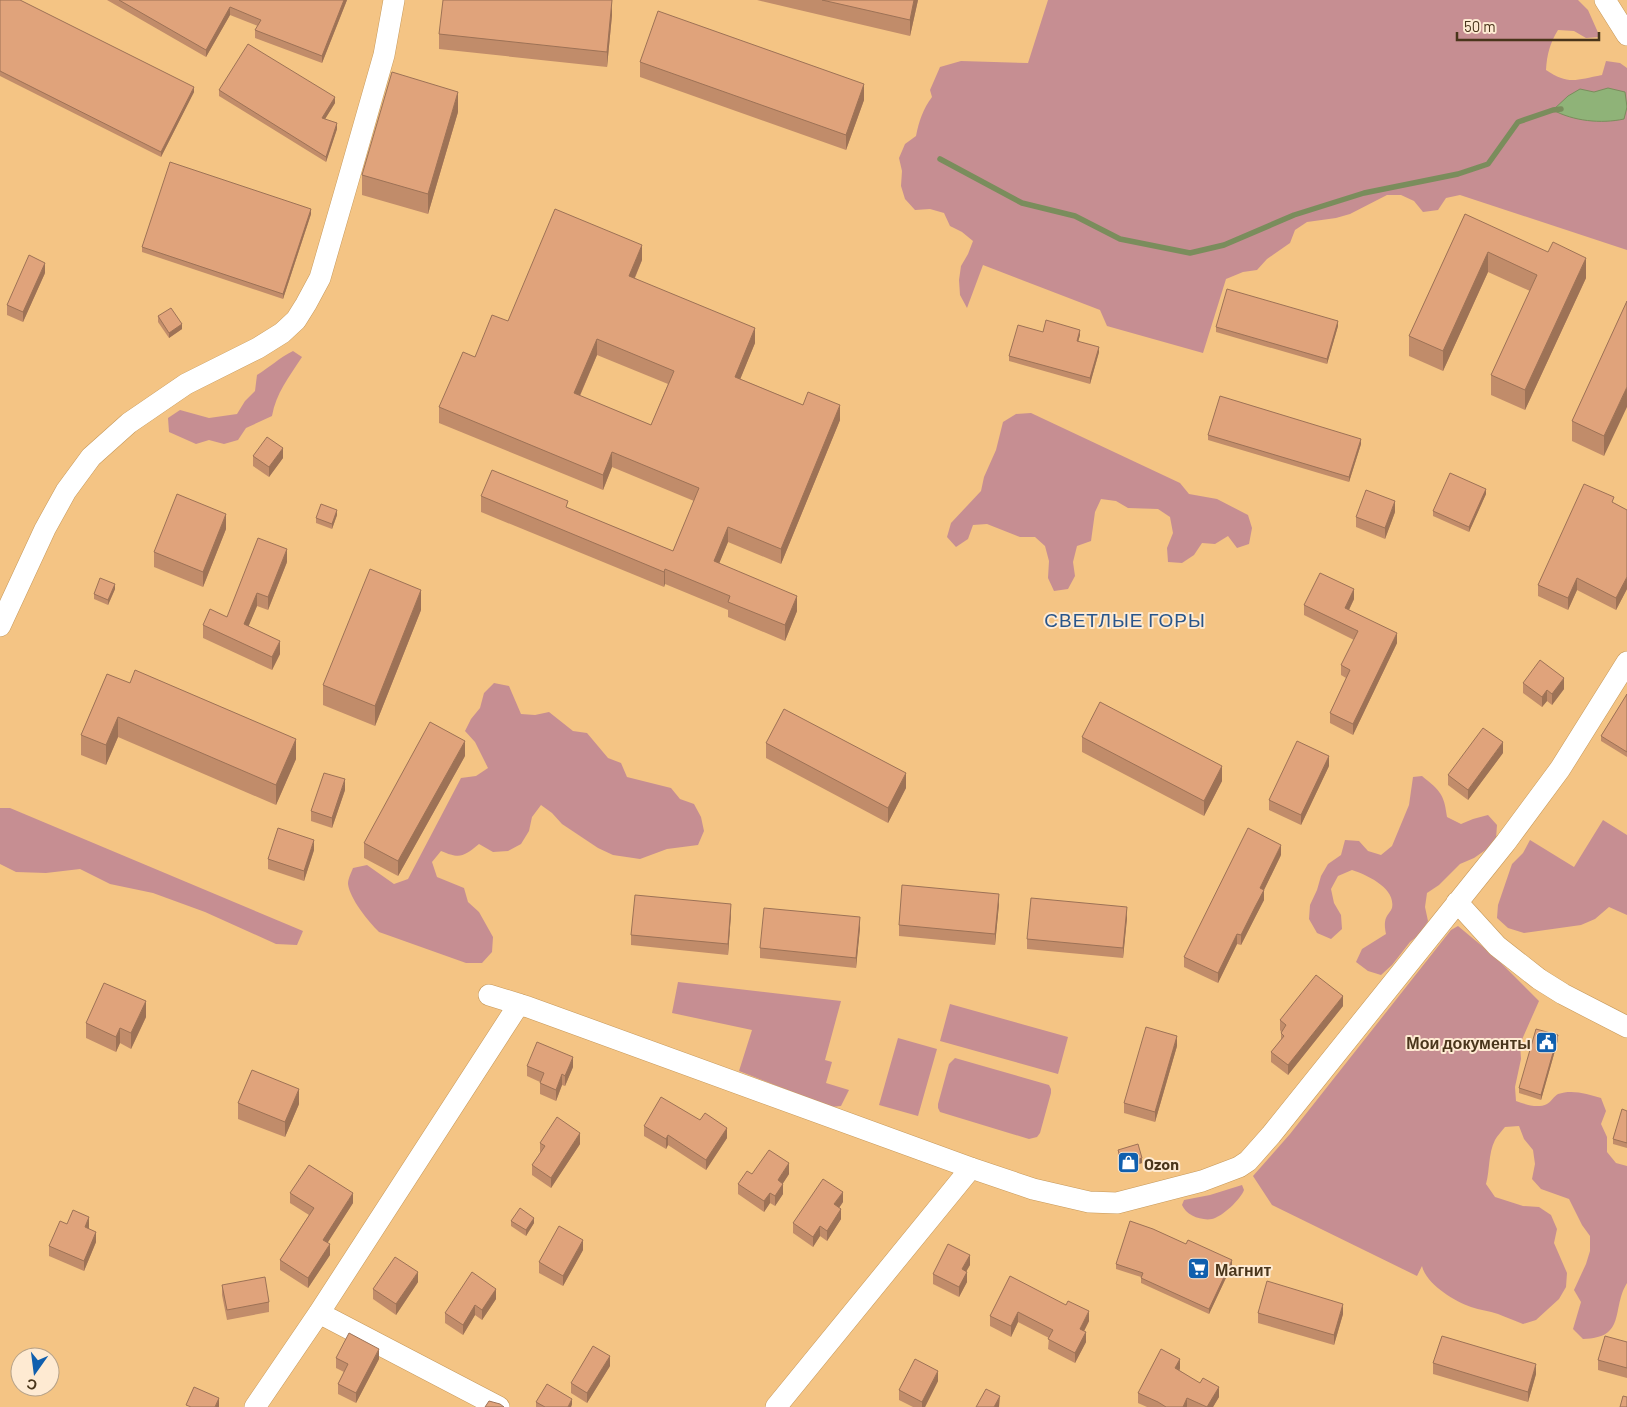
<svg xmlns="http://www.w3.org/2000/svg" width="1627" height="1407" font-family="Barlow,sans-serif">
	<rect width="100%" height="100%" fill="#f4c484"/>
	<!-- green -->
	<path fill="#c68e92" d="M1048,0H1578L1588,10L1600,37L1586,38L1574,31L1558,30C1550,43 1547,54 1546,70C1568,85 1576,80 1602,75L1606,61L1620,63L1627,68V250L1460,195L1446,198L1438,210L1423,212L1414,201L1401,195H1387L1350,214L1336,218L1307,222L1295,230L1290,243L1267,259L1257,270L1243,272L1226,279L1203,353L1107,326L1100,310L983,265L967,308L960,295L959,280L961,266L968,254L973,241L962,232L950,226L944,213L930,209L915,210L905,199L901,186L902,171L899,158L905,144L916,136C919,121 923,109 932,97L930,90L940,67L961,61L1028,63Z
		M293,351L302,357C289,377 276,393 272,416L246,428L238,440L224,444L209,440L196,444L169,432L168,418L180,410L209,418L237,414L245,401L255,391L257,375C270,367 279,358 293,351Z
		M1031,413L1180,483L1189,494L1217,499L1248,515L1252,528L1249,544L1237,548L1228,536L1215,544L1202,543L1194,555L1182,563L1168,562L1167,548L1173,533L1170,517L1158,509L1128,508L1116,501L1101,499L1095,512L1091,541L1077,546L1073,562L1075,576L1068,589L1054,591L1048,578L1049,561L1045,546L1035,537H1020L987,524L973,525L968,539L956,547L947,537L951,523L981,491L984,477L996,450L1003,422L1016,414Z
		M494,683L509,686L521,714L535,715L549,712L573,731L587,733L608,758L621,763L627,777L671,788L680,799L694,804L701,817L704,831L698,845L667,849L640,859L613,855L598,848L562,824L552,813L541,805L532,817L529,831L521,844L508,851L493,852L479,844C463,857 460,859 441,851L432,862L437,877L464,888L468,902L479,912L493,937L492,952L482,963H466L379,932C368,921 350,899 348,884C348,879 351,873 353,868L367,865L394,884L408,879L461,778L476,776L488,768L475,742L465,731L471,719L480,708L484,693Z
		M1422,776C1440,791 1444,793 1447,817L1461,824L1473,819L1488,815L1497,825L1496,839L1487,849L1474,858L1460,864L1439,885L1427,893L1425,907L1428,921L1421,933L1410,942L1392,965L1381,975L1368,971L1356,962L1362,949L1386,934C1385,929 1384,923 1386,918C1387,915 1391,911 1392,908C1396,888 1367,875 1352,870L1338,876L1331,889L1334,903L1341,915L1342,929L1331,939L1317,933L1309,919L1310,905L1317,890L1321,876L1328,864L1341,855L1345,840L1359,841L1368,851L1381,855L1392,846L1409,805L1413,777Z
		M0,808H10L303,931L297,945L276,944L205,912L153,893L110,884L80,869L46,873L16,872L0,864Z
		M1603,820L1627,835V915L1609,907L1595,919L1581,925L1524,933L1508,928L1497,918L1498,905L1512,864L1523,853L1530,840L1574,867Z
		M1458,926L1494,956L1539,1001L1520,1044L1521,1059L1515,1087L1516,1101C1525,1104 1537,1109 1547,1104C1551,1102 1554,1096 1558,1094C1572,1089 1588,1094 1601,1098L1606,1111L1601,1124L1607,1137V1152L1616,1163L1627,1166V1283C1611,1309 1627,1338 1583,1339L1573,1329L1581,1302L1574,1290L1586,1264L1590,1251V1236L1582,1225L1569,1199L1541,1189L1532,1179L1535,1164L1533,1150L1524,1139L1519,1126L1505,1127C1501,1132 1497,1136 1495,1140C1488,1154 1490,1170 1486,1184L1495,1197L1523,1206L1539,1207L1551,1215L1557,1229L1554,1243L1567,1273L1566,1287L1559,1299L1536,1320L1523,1324C1515,1321 1506,1317 1498,1314C1489,1311 1480,1310 1471,1307C1454,1301 1426,1284 1422,1266L1417,1276L1272,1205L1253,1176L1290,1134L1451,930Z
		M678,982L841,1001L825,1060L832,1062L826,1083L849,1090L841,1106L831,1107L739,1071L752,1030L672,1013Z
		M950,1004L1068,1037L1058,1074L940,1041Z
		M898,1038L937,1049L918,1116L879,1105Z
		M955,1058L1049,1085L1051,1089V1093L1040,1133L1037,1137L1029,1139L940,1112L938,1108V1104L949,1064Z
		M1242,1185L1244,1190C1241,1199 1222,1217 1212,1219C1201,1221 1186,1215 1182,1205L1184,1200L1210,1195Z"/>
	<!-- water -->
	<path fill="#8fb378" stroke="#7a8d5c" d="M1608,88L1625,92L1627,107L1624,119C1601,124 1573,121 1553,110L1568,96L1580,89L1594,92Z"/>
	<g fill="none" stroke-linecap="round" stroke-linejoin="round">
		<!-- stream -->
		<path stroke="#7a8d5c" stroke-width="5.5" d="M940,159L1022,203L1075,216L1120,239L1190,253L1224,245L1294,215L1364,193L1458,174L1488,164L1518,122L1553,110L1561,109"/>
		<defs>
			<path id="minor" d="M1605,0L1627,35
				M0,626L45,529L66,491L91,457L129,423L186,384L258,348L282,333L296,320L306,304L320,278L348,181L384,55L394,0
				M1457,902L1497,946L1539,979L1563,994L1627,1027
				M489,995L528,1007L971,1168L1033,1189L1089,1202L1117,1203L1202,1181L1239,1167L1248,1161L1271,1135L1506,842L1560,769L1627,662
				M319,1313L499,1407
				M255,1407L319,1313L519,1004
				M776,1407L971,1168"/>
		</defs>
		<!-- minor casing -->
		<use href="#minor" stroke="#c69859" stroke-width="22"/>
		<!-- minor -->
		<use href="#minor" stroke="#fff" stroke-width="21"/>
	</g>
	<!-- wall -->
	<path fill="#c18c6a" fill-rule="evenodd" d="M0,0L194,92L161,157L0,76Z
		M107,0H347L322,63L255,38V30L258,26L230,15L206,57Z
		M757,0H918L910,36Z
		M612,15L607,67L439,49V34Z
		M640,62L864,100L846,150L640,77Z
		M219,90L335,103L325,119L337,129L326,162L219,96Z
		M458,112L428,214L362,195V175Z
		M311,214L283,299L142,252V247Z
		M1465,214L1586,278L1525,410L1491,395V375L1530,291L1488,272L1443,371L1409,356V336Z
		M642,260L635,278L755,343L740,379L840,420L781,564L728,542L719,563L797,611L785,641L728,617V610L665,584L664,587L481,512V496L568,508L673,551L694,501L612,467L603,490L439,423V407L475,357L508,321ZM597,355L668,384L651,425L580,396Z
		M45,273L23,322L7,315V305Z
		M1627,301L1604,456L1572,441V421Z
		M158,316L182,329L169,338L158,322Z
		M1338,326L1327,364L1216,332V327Z
		M1043,332L1080,335L1078,342L1099,352L1090,384L1009,361V356Z
		M1208,435L1361,444L1349,482L1208,440Z
		M253,456L283,458L269,477L253,466Z
		M1486,494L1469,532L1433,516V511Z
		M1614,503L1627,510V589L1616,610L1577,590L1568,610L1538,596V585Z
		M1395,512L1385,539L1356,527V517Z
		M337,515L332,529L316,523V518Z
		M226,529L203,587L154,567V552Z
		M287,562L268,610L257,606L248,626L280,654L272,670L203,638V625L227,617Z
		M115,589L108,605L94,599V594Z
		M1354,599L1349,610L1397,643L1353,735L1330,723V713L1346,678L1341,675V665L1354,640L1304,615V605Z
		M421,610L375,726L323,705V685Z
		M107,674L296,759L276,805L118,737L106,765L81,755V735Z
		M1523,683L1564,689L1552,705L1547,701L1542,707L1523,693Z
		M1627,694V757L1601,741V736Z
		M1082,737L1222,781L1204,816L1082,752Z
		M766,743L906,788L888,823L766,758Z
		M1503,753L1468,800L1448,785V775Z
		M465,756L398,876L364,858V843Z
		M1329,766L1301,825L1269,810V800Z
		M345,790L332,828L311,821V811Z
		M314,850L304,881L268,869V859Z
		M1281,855L1264,890V900L1255,917L1241,945L1237,944L1218,983L1184,967V957Z
		M999,904L995,945L899,936V925Z
		M731,914L728,955L631,945V935Z
		M1127,918L1123,958L1027,949V939Z
		M860,928L856,968L760,958V948Z
		M1343,1006L1288,1075L1271,1062V1052L1281,1040V1032L1280,1030V1020Z
		M146,1017L131,1049L120,1043L116,1052L86,1038V1023Z
		M1558,1040L1541,1100L1519,1093V1088Z
		M1177,1046L1155,1122L1124,1113V1103Z
		M527,1066L573,1067L565,1086L562,1085L556,1101L540,1094V1082L527,1076Z
		M238,1103L299,1104L285,1137L238,1119Z
		M1627,1111V1148L1613,1144V1139Z
		M644,1126L727,1138L706,1170L668,1145L666,1149L644,1136Z
		M540,1143L580,1144L551,1188L532,1175V1165L540,1153Z
		M1118,1150L1142,1163L1123,1169L1118,1155Z
		M752,1174H789L783,1183V1194L775,1206L770,1203L764,1212L738,1194V1184Z
		M290,1193L353,1203L327,1243L330,1255L308,1288L280,1270V1260L309,1215L290,1203Z
		M843,1202L839,1208L841,1219L827,1241L820,1236L813,1247L793,1233V1223Z
		M511,1221L534,1223L526,1236L511,1226Z
		M67,1224L89,1228L96,1242L84,1271L49,1256V1246Z
		M1186,1244L1232,1265L1209,1314L1141,1283V1277L1116,1269V1264Z
		M583,1250L563,1286L539,1273V1262Z
		M970,1265L966,1271L967,1282L959,1297L933,1284V1274Z
		M1010,1276L1089,1321L1084,1331L1086,1342L1075,1363L1048,1349L1049,1338L1018,1322L1011,1337L990,1326V1316Z
		M418,1282L396,1315L373,1299V1289Z
		M222,1285L269,1302V1312L227,1320L222,1295Z
		M496,1299L482,1320L475,1315L463,1335L445,1323V1313Z
		M1258,1313L1343,1314L1334,1345L1258,1323Z
		M1627,1342V1378L1598,1370V1360Z
		M336,1358L379,1359L356,1403L338,1394V1384L344,1372L336,1368Z
		M1433,1363L1536,1374L1528,1402L1433,1374Z
		M610,1366L587,1403L571,1393V1383Z
		M1180,1369L1179,1370L1219,1397L1213,1407H1147L1138,1403V1393Z
		M938,1381L925,1407H913L899,1400V1390Z
		M536,1402L572,1404L571,1407H536Z"/>
	<!-- shaded-wall -->
	<path fill="#9d7256" d="M344,0H347L322,63V56Z
		M612,0V15L607,67V52Z
		M914,0H918L910,36V20Z
		M230,7V15L206,57V50Z
		M864,84V100L846,150V135Z
		M194,87V92L161,157V152Z
		M458,92V112L428,214V194Z
		M335,97V103L322,124V118Z
		M337,123V129L326,162V157Z
		M311,209V214L283,299V294Z
		M642,245V260L629,291V276Z
		M1488,252V272L1443,371V351Z
		M1586,258V278L1525,410V390Z
		M45,263V273L23,322V312Z
		M1338,321V326L1327,364V359Z
		M182,324V329L169,338V333Z
		M755,328V343L735,392V377Z
		M1080,330V335L1077,346V341Z
		M597,339V355L574,409V393Z
		M1099,347V352L1090,384V378Z
		M1627,387V407L1604,456V436Z
		M840,405V420L781,564V549Z
		M1361,439V444L1349,482V477Z
		M283,448V458L269,477V467Z
		M612,452V467L603,490V475Z
		M1486,489V494L1469,532V527Z
		M1395,501V512L1385,539V528Z
		M337,510V515L332,529V524Z
		M226,514V529L203,587V572Z
		M728,527V542L714,576V561Z
		M287,549V562L268,610V597Z
		M665,569V584L664,587V572Z
		M1627,577V589L1616,610V598Z
		M1577,578V590L1568,610V598Z
		M115,584V589L108,605V600Z
		M1354,589V599L1345,618V608Z
		M421,590V610L375,726V706Z
		M257,593V606L244,637V624Z
		M797,596V611L785,641V625Z
		M1397,633V643L1353,735V724Z
		M280,641V654L272,670V657Z
		M1564,678V689L1552,705V694Z
		M1547,690V701L1542,707V697Z
		M118,717V737L106,765V745Z
		M296,739V759L276,805V785Z
		M465,741V756L398,876V861Z
		M1503,742V753L1468,800V790Z
		M1329,756V766L1301,825V815Z
		M1222,766V781L1204,816V801Z
		M906,773V788L888,823V808Z
		M345,779V790L332,828V818Z
		M314,840V850L304,881V871Z
		M1281,845V855L1264,890V900L1241,945V935L1260,888Z
		M999,894V904L995,945V934Z
		M731,904V914L728,955V944Z
		M1127,907V918L1123,958V948Z
		M860,917V928L856,968V958Z
		M1237,934V944L1218,983V973Z
		M1343,996V1006L1288,1075V1065Z
		M146,1001V1017L131,1049V1033Z
		M120,1028V1043L116,1052V1037Z
		M1558,1035V1040L1541,1100V1095Z
		M1177,1036V1046L1155,1122V1112Z
		M573,1057V1067L565,1086V1076Z
		M562,1074V1085L556,1101V1090Z
		M299,1089V1104L285,1137V1122Z
		M727,1128V1138L706,1170V1160Z
		M580,1133V1144L551,1188V1178Z
		M668,1135V1145L666,1149V1139Z
		M1142,1158V1163L1123,1169V1164Z
		M789,1163V1174L778,1191V1180Z
		M783,1184V1194L775,1206V1196Z
		M843,1192V1202L834,1215V1204Z
		M353,1193V1203L323,1250V1240Z
		M770,1193V1203L764,1212V1201Z
		M841,1209V1219L827,1241V1231Z
		M89,1217V1228L85,1237V1227Z
		M534,1218V1223L526,1236V1230Z
		M820,1226V1236L813,1247V1237Z
		M96,1232V1242L84,1271V1261Z
		M583,1240V1250L563,1286V1276Z
		M330,1244V1255L308,1288V1278Z
		M970,1255V1265L962,1279V1269Z
		M1232,1260V1265L1209,1314V1309Z
		M418,1272V1282L396,1315V1304Z
		M967,1272V1282L959,1297V1287Z
		M496,1289V1299L482,1320V1310Z
		M1343,1304V1314L1334,1345V1335Z
		M475,1305V1315L463,1335V1325Z
		M1089,1311V1321L1080,1339V1329Z
		M1018,1312V1322L1011,1337V1326Z
		M1086,1332V1342L1075,1363V1353Z
		M379,1349V1359L356,1403V1393Z
		M610,1356V1366L587,1403V1393Z
		M1180,1359V1369L1175,1378V1368Z
		M1536,1364V1374L1528,1402V1392Z
		M938,1371V1381L925,1407H922V1402Z
		M1219,1387V1397L1213,1407H1207Z
		M1000,1396L999,1407H994Z
		M219,1398V1407H215Z
		M1187,1398V1407H1183Z
		M572,1399V1404L571,1407H568Z"/>
	<!-- building -->
	<path fill="#e0a37b" stroke="#9d7256" fill-rule="evenodd" d="M0,0H20L194,87L161,152L0,71Z
		M119,0H344L322,56L255,30L261,20L230,7L206,50Z
		M443,0H612L607,52L439,34Z
		M822,0H914L910,20Z
		M658,11L864,84L846,135L640,62Z
		M248,44L335,97L322,118L337,123L326,157L219,90Z
		M392,72L458,92L428,194L362,175Z
		M170,162L311,209L283,294L142,247Z
		M555,209L642,245L629,276L755,328L735,377L803,405L808,392L840,405L781,549L728,527L714,561L797,596L785,625L728,602L730,596L665,569L664,572L481,496L492,470L568,501L566,507L673,551L699,488L612,452L603,475L439,407L463,352L475,357L492,315L508,321ZM597,339L674,371L651,425L574,393Z
		M1465,214L1548,252L1553,242L1586,258L1525,390L1491,375L1537,275L1488,252L1443,351L1409,336Z
		M29,255L45,263L23,312L7,305Z
		M1227,289L1338,321L1327,359L1216,327Z
		M1627,301V387L1604,436L1572,421Z
		M171,308L182,324L169,333L158,316Z
		M1046,320L1080,330L1077,341L1099,347L1090,378L1009,356L1018,325L1043,332Z
		M1220,396L1361,439L1349,477L1208,435Z
		M267,437L283,448L269,467L253,456Z
		M1450,473L1486,489L1469,527L1433,511Z
		M1584,484L1614,497L1612,502L1627,510V577L1616,598L1577,578L1568,598L1538,585Z
		M1366,490L1395,501L1385,528L1356,517Z
		M177,494L226,514L203,572L154,552Z
		M321,504L337,510L332,524L316,518Z
		M258,538L287,549L268,597L257,593L244,624L280,641L272,657L203,625L210,609L227,617Z
		M370,569L421,590L375,706L323,685Z
		M1320,573L1354,589L1345,608L1397,633L1353,724L1330,713L1350,670L1341,665L1358,631L1304,605Z
		M100,578L115,584L108,600L94,594Z
		M1540,660L1564,678L1552,694L1547,690L1542,697L1523,683Z
		M135,670L296,739L276,785L118,717L106,745L81,735L107,674L130,683Z
		M1627,694V752L1601,736Z
		M1100,702L1222,766L1204,801L1082,737Z
		M784,709L906,773L888,808L766,743Z
		M430,722L465,741L398,861L364,843Z
		M1483,728L1503,742L1468,790L1448,775Z
		M1297,741L1329,756L1301,815L1269,800Z
		M324,773L345,779L332,818L311,811Z
		M278,828L314,840L304,871L268,859Z
		M1248,828L1281,845L1260,888L1264,890L1255,907L1241,935L1237,934L1218,973L1184,957Z
		M902,885L999,894L995,934L899,925Z
		M635,895L731,904L728,944L631,935Z
		M1031,898L1127,907L1123,948L1027,939Z
		M764,908L860,917L856,958L760,948Z
		M1316,975L1343,996L1288,1065L1271,1052L1284,1036L1281,1033L1286,1025L1280,1020Z
		M104,983L146,1001L131,1033L120,1028L116,1037L86,1023Z
		M1146,1027L1177,1036L1155,1112L1124,1103Z
		M1536,1029L1558,1035L1541,1095L1519,1088Z
		M537,1042L573,1057L565,1076L562,1074L556,1090L540,1083L544,1073L527,1066Z
		M252,1070L299,1089L285,1122L238,1103Z
		M661,1097L700,1120L705,1113L727,1128L706,1160L668,1135L666,1139L644,1126Z
		M1622,1109L1627,1111V1143L1613,1139Z
		M557,1117L580,1133L551,1178L532,1165L545,1146L540,1143Z
		M1138,1144L1142,1158L1123,1164L1118,1150Z
		M769,1150L789,1163L778,1180L783,1184L775,1196L770,1193L764,1201L738,1184L747,1171L752,1174Z
		M309,1165L353,1193L323,1240L330,1244L308,1278L280,1260L314,1208L290,1193Z
		M823,1179L843,1192L834,1204L841,1209L827,1231L820,1226L813,1237L793,1223Z
		M520,1208L534,1218L526,1230L511,1221Z
		M73,1210L89,1217L85,1227L96,1232L84,1261L49,1246L60,1221L67,1224Z
		M1130,1221L1153,1229L1186,1244L1188,1240L1232,1260L1209,1309L1141,1278L1143,1273L1116,1264Z
		M559,1226L583,1240L563,1276L539,1262Z
		M948,1244L970,1255L962,1269L967,1272L959,1287L933,1274Z
		M395,1257L418,1272L396,1304L373,1289Z
		M472,1272L496,1289L482,1310L475,1305L463,1325L445,1313Z
		M1010,1276L1066,1305L1068,1301L1089,1311L1080,1329L1086,1332L1075,1353L1048,1339L1053,1330L1018,1312L1011,1326L990,1316Z
		M265,1277L269,1302L227,1310L222,1285Z
		M1267,1281L1343,1304L1334,1335L1258,1313Z
		M349,1333L379,1349L356,1393L338,1384L348,1364L336,1358Z
		M1442,1336L1536,1364L1528,1392L1433,1363Z
		M1605,1336L1627,1342V1368L1598,1360Z
		M593,1346L610,1356L587,1393L571,1383Z
		M1161,1349L1180,1359L1175,1368L1200,1383L1203,1378L1219,1387L1207,1407L1187,1398L1183,1407H1166L1158,1402L1138,1393Z
		M915,1359L938,1371L922,1402L899,1390Z
		M547,1384L572,1399L568,1407H545L536,1402Z
		M194,1387L219,1398L215,1407H191L186,1405Z
		M986,1389L1000,1396L994,1407H976Z
		M1623,1396L1627,1397V1407H1620Z
		M489,1401L500,1404L504,1407H485Z"/>
	<!-- icons -->
	<defs>
		<symbol id="civic-square" viewBox="-11 -11 22 22"><rect x="-9" y="-9" width="18" height="18" rx="4" fill="#105fae" stroke="#feead2"/><path d="M-.6-6.5H3V-4.5H.6V-3L4-1V1h2V6H-6V1h2V-1L-.6-3ZM-1.2 2.5V6h2.4V2.5Z" fill="#fff"/></symbol>
		<symbol id="shop-square" viewBox="-11 -11 22 22"><rect x="-9" y="-9" width="18" height="18" rx="4" fill="#105fae" stroke="#feead2"/><path d="M-5-2.5h2.3a2.7 3.5 0 0 1 5.4 0H5L5.5 6h-11ZM-1.5-2.5h3a1.5 2.3 0 0 0-3 0Z" fill="#fff"/></symbol>
		<symbol id="supermarket-square" viewBox="-11 -11 22 22"><rect x="-9" y="-9" width="18" height="18" rx="4" fill="#105fae" stroke="#feead2"/><path d="M-6-5.5h2.5l.6 2H6L4.5 2H-2.5L-4.4-4H-6ZM-1.5 3.2a1.3 1.3 0 1 0 .1 0ZM3 3.2a1.3 1.3 0 1 0 .1 0Z" fill="#fff"/></symbol>
	</defs>
	<g fill-rule="evenodd">
		<use href="#civic-square" x="1534" y="1030" width="25" height="25"/>
		<use href="#shop-square" x="1116" y="1150" width="25" height="25"/>
		<use href="#supermarket-square" x="1186" y="1256" width="25" height="25"/>
	</g>
	<g text-anchor="middle" dominant-baseline="central" stroke-width="4" stroke-linejoin="round" paint-order="stroke">
		<!-- poi labels -->
		<g font-size="16" font-weight="bold" fill="#49351b" stroke="#feead2" text-anchor="start">
			<text x="1531" y="1042" text-anchor="end">Мои документы</text>
			<text x="1144" y="1163">Ozon</text>
			<text x="1215" y="1269">Магнит</text>
		</g>
		<!-- quarter labels -->
		<g font-size="19" letter-spacing="1" fill="#28558a" stroke="#feead2">
			<text x="1125" y="619">СВЕТЛЫЕ ГОРЫ</text>
		</g>
	</g>
	<!-- north arrow -->
	<g transform="translate(35 1372) rotate(194)"><circle r="24" fill="#feead2" stroke="#b6a289"/>
	<path d="M0-4L9 19L0 12L-9 19Z" fill="#105fae"/>
	<text y="-8" font-size="14" font-weight="bold" text-anchor="middle" fill="#49351b">С</text>
	</g>
	<!-- scale -->
	<path d="M1457 32v8h142v-8" fill="none" stroke="#49351b" stroke-width="2.5"/>
	<text x="1464" y="32" font-size="15" fill="#49351b" stroke="#feead2" stroke-width="4" paint-order="stroke">50 m</text>
</svg>
